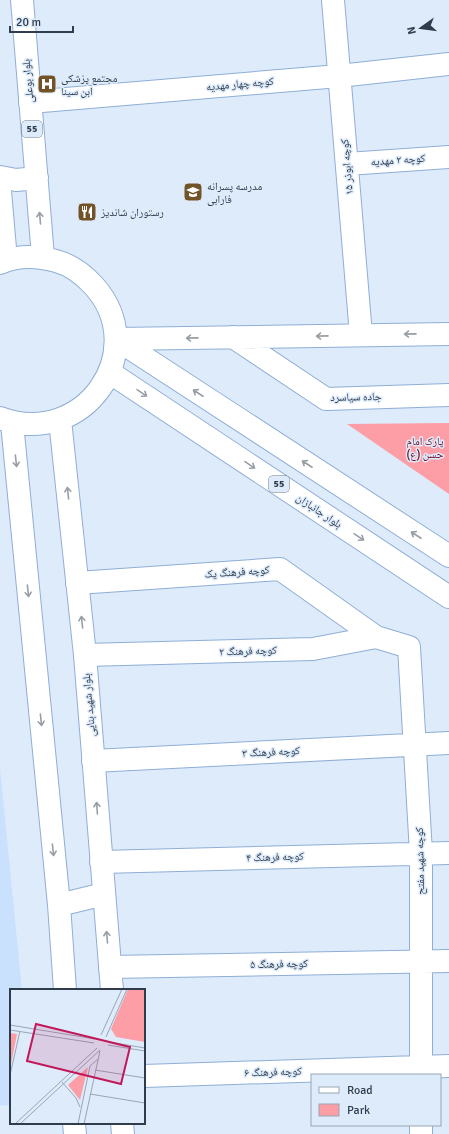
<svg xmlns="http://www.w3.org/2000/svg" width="449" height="1134" font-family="Signika,'Noto Naskh Arabic',sans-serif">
	<rect width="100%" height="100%" fill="#deebfb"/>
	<!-- built -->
	<path fill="#cae1fd" d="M0,768L22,990H11V1105L0,1106Z"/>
	<!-- green -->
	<path fill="#fd9da6" d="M449,423V494L347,424Z"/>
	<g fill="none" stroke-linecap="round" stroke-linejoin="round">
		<defs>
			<path id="minor" d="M333,0L361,335
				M30,102L339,76L449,64
				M347,164L449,157
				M77,583L280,569L376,637
				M85,655L313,649L376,637L409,647L421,853V1075
				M93,761L449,743
				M101,862L449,853
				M110,967L449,961
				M144,1076L449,1066
				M421,1134V1125"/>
			<path id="major" d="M22,0L43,257
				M0,177L16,180L37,178
				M0,191L6,260
				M0,263C18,255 38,256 56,261C71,265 83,274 94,286C152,351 84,449 0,418
				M233,337L326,399L449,395
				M116,339L449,556
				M116,339L449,334
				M109,372L449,597
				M60,420L85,655L112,990
				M12,423L59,905L65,990
				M59,905L104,894
				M74,1123L75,1134
				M122,1123L123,1134"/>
		</defs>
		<!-- minor casing -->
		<use href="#minor" stroke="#8faed5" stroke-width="24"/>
		<!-- major casing -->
		<use href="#major" stroke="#8faed5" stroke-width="24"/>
		<!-- minor -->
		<use href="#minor" stroke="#fff" stroke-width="22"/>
		<!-- major -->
		<use href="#major" stroke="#fff" stroke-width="22"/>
	</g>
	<!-- one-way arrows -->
	<defs><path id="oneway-shaft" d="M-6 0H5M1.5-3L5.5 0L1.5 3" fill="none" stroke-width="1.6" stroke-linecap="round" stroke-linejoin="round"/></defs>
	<g stroke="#979ea5">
		<use href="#oneway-shaft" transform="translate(40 218) rotate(-95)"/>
		<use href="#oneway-shaft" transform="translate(410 334) rotate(179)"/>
		<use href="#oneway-shaft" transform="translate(322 336) rotate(179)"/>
		<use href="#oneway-shaft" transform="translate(192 338) rotate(179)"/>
		<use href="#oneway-shaft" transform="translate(142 393) rotate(34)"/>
		<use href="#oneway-shaft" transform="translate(198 393) rotate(-147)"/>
		<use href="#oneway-shaft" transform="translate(16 461) rotate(84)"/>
		<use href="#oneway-shaft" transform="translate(307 464) rotate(-147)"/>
		<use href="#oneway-shaft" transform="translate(250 465) rotate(34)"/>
		<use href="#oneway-shaft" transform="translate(68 493) rotate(-96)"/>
		<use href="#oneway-shaft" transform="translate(416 535) rotate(-147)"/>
		<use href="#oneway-shaft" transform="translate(359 537) rotate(34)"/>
		<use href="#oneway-shaft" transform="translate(28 591) rotate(84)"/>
		<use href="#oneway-shaft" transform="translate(82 622) rotate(-96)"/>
		<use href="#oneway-shaft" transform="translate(41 720) rotate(84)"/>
		<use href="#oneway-shaft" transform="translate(97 808) rotate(-94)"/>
		<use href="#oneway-shaft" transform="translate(53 850) rotate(84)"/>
		<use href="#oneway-shaft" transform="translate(107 937) rotate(-95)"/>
	</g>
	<!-- icons -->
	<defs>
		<symbol id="hospital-square" viewBox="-11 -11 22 22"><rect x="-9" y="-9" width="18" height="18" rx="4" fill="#725328" stroke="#deebfb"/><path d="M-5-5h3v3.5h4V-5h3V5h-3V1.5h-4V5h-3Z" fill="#fff"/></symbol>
		<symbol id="school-square" viewBox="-11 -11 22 22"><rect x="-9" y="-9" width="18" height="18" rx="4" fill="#725328" stroke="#deebfb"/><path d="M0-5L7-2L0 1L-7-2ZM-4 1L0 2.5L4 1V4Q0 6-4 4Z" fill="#fff"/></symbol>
		<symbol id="restaurant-square" viewBox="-11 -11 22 22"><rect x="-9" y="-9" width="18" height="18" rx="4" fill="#725328" stroke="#deebfb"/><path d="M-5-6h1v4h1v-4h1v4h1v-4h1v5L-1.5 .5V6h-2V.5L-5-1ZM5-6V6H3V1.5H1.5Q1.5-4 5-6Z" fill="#fff"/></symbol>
	</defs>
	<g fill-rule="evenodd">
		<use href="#hospital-square" x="36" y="73" width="22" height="22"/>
		<use href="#school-square" x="182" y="181" width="22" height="22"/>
		<use href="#restaurant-square" x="76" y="201" width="22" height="22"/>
	</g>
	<g text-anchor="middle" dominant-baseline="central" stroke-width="3" stroke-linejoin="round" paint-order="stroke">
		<!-- shield labels -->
		<g fill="#deebfb" stroke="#647080" stroke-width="1">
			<rect x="22" y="121" width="20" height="16" rx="3"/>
			<rect x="269" y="476" width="20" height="16" rx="3"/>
		</g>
		<g font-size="10" font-weight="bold" fill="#2f3c4b">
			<text x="32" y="129">55</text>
			<text x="279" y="484">55</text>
		</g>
		<!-- poi labels -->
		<g font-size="11" fill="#2f3c4b" stroke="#deebfb" text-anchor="start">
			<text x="61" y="78">مجتمع پزشکی<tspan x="61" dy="13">ابن سینا</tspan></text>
			<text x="207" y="186">مدرسه پسرانه<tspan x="207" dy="13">فارابی</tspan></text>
			<text x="101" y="212">رستوران شاندیز</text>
		</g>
		<!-- street labels -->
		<g font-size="11" fill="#2f3c4b" stroke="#deebfb">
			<text transform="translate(28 81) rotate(-95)">بلوار بوعلی</text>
			<text transform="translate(240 84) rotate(-5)">کوچه چهار مهدیه</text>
			<text transform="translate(398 160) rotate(-4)">کوچه ۲ مهدیه</text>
			<text transform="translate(347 167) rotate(-95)">کوچه ابوذر ۱۵</text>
			<text transform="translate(356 397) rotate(-1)">جاده سیاسرد</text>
			<text transform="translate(319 511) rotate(34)">بلوار جانبازان</text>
			<text transform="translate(237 572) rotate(-4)">کوچه فرهنگ یک</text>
			<text transform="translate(248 651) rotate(-2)">کوچه فرهنگ ۲</text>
			<text transform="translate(89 705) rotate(-95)">بلوار شهید بنایی</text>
			<text transform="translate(271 752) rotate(-3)">کوچه فرهنگ ۳</text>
			<text transform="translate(275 857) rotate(-2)">کوچه فرهنگ ۴</text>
			<text transform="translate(420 861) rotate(-91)">کوچه شهید مفتح</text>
			<text transform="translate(279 964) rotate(-1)">کوچه فرهنگ ۵</text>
			<text transform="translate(273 1072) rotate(-2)">کوچه فرهنگ ۶</text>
		</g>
		<!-- park labels -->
		<g font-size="11" fill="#6d0c25" stroke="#deebfb">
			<text x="425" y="441">پارک امام<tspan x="425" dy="13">حسن (ع)</tspan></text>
		</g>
	</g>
	<!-- overview -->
	<g transform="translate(10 989)">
		<rect width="135" height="135" fill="#deebfb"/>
		<path d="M118,0H135V53L106,48L101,40ZM0,44L7,45L0,80ZM78,78L70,111L58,96Z" fill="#fd9da6"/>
		<path fill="none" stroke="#98a5b5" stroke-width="1" d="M0,36L85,50M0,41L84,54M91,46L112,0M96,48L117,0M99,53L135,59M98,56L135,62M85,81L135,89M0,86L10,42M52,93L66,109L70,118M80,105L135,114M5,135L87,59M10,135L90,61M68,135L80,77L88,70M74,135L90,62"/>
		<path fill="#c2185b" fill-opacity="0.15" stroke="#c2185b" stroke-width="2" d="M26,35L120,58L111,95L17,72Z"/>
		<rect width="135" height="135" fill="none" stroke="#2f3c4b" stroke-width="2"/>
	</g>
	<!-- legend -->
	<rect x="311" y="1074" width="130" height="52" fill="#deebfb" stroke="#98a5b5"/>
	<rect x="319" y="1087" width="20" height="6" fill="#ffffff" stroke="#98a5b5"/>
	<text x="347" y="1094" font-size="12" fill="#2f3c4b">Road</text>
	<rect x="319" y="1104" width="20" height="12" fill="#fd9da6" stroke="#98a5b5"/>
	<text x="347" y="1114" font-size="12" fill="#2f3c4b">Park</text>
	<!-- north arrow -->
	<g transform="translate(421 28) rotate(256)" stroke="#deebfb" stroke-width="3" paint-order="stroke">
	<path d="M0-3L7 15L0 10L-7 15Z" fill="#2f3c4b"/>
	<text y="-6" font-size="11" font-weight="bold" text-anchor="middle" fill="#2f3c4b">N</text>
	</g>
	<!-- scale -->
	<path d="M10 26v6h63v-6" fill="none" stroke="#2f3c4b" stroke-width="2"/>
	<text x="16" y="26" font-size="12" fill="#2f3c4b" stroke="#deebfb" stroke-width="3" paint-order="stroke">20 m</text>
</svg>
